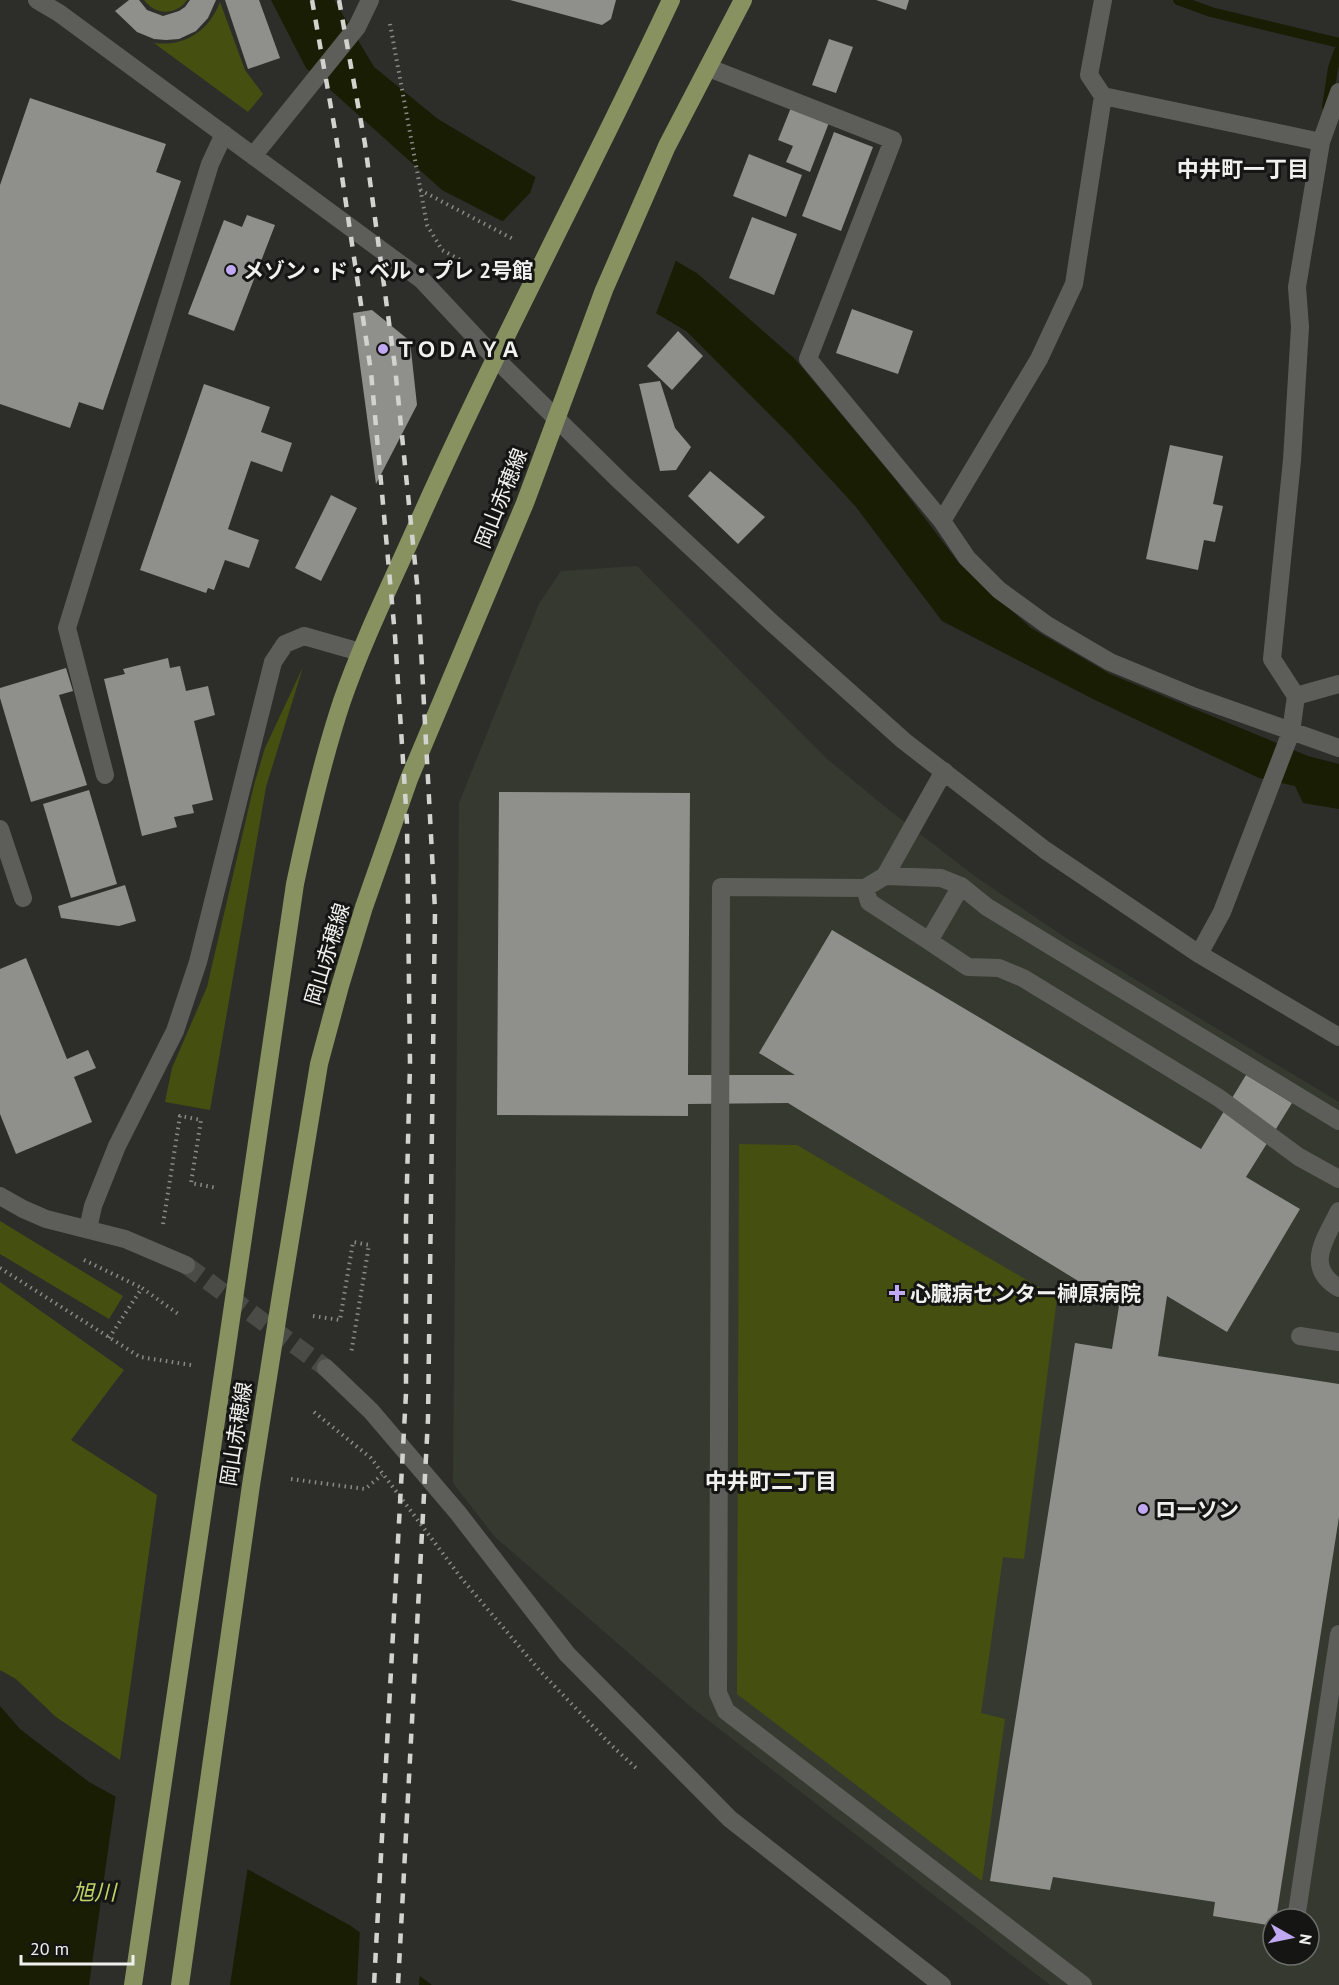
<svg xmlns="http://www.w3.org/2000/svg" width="1339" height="1985" font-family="'PT Sans','Noto Sans JP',sans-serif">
	<rect width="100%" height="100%" fill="#2d2e2a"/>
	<!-- built -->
	<path fill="#36392f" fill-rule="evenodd" d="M637,566L826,758L889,810L976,877L1063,936L1339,1102V1985H1050L691,1707L495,1537L453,1483L459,803L539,604L561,571ZM1273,1919H1309V1955H1273Z"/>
	<!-- green -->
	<path fill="#455010" d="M144,0H187C176,16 155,15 144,0Z
		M220,2L245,70L263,94L248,112L154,43C185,47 209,31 220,2Z
		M303,667L266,787L210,1110L165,1102L172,1068L207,987L254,785L265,748Z
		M739,1144L797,1145L1057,1298L1024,1559L1003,1557L981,1713L1005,1719L982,1881L737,1694Z
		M0,1221L123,1296L109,1319L0,1254Z
		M0,1282L124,1370L71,1440L157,1495L120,1760L56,1717L16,1679L0,1670Z"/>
	<!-- water -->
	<path fill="#181d04" d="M271,0H334L374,67L438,119L698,274L795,359L895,479L958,562L1031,628L1110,674L1308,756L1339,764V809L1303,803L1295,786L1259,778L1093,699L942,621L856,507L790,435L686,331L502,221L442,190L306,68Z
		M0,1706L20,1729L89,1782L351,1926L432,1985H0Z"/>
	<!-- pier -->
	<path fill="#2d2e2a" d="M537,173L677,258L655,316L500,224L530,193Z
		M116,1794L248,1866L230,1985H89Z
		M360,1928L420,1972L419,1985H357Z"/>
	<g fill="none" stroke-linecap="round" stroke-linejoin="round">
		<!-- stream -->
		<path stroke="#181d04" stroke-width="10" d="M1178,0L1211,12L1339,43
			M1327,107L1333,68L1339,51"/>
	</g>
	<!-- building -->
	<path fill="#8f908b" d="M129,0H139L147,10L163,16L179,11L185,7L190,0H216L208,18L196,31L179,39L166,40L154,39L137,32L115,11Z
		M225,0H259L280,58L248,69Z
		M510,0H616L611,19L602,25Z
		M876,0H909L906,10Z
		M829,39L853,47L836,93L812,85Z
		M30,98L166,144L156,172L181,181L103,410L79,402L70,428L0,404V185Z
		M792,105L830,120L810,172L786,162L793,146L778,140Z
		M834,132L873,147L841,231L802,216Z
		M749,154L802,175L786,217L733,196Z
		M247,215L275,225L234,331L188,314L224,220L242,227Z
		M752,217L797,234L774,295L729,278Z
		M852,309L913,331L898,374L836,353Z
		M372,310L410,341L417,405L376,484L353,313Z
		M678,331L703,356L672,390L647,366Z
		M660,381L675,428L691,447L676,470L660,471L639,384Z
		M204,384L270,407L261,432L292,443L282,472L251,461L228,529L259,540L249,568L225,560L214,590L208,588L206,593L140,570Z
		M1170,445L1223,456L1213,504L1223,506L1215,542L1204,540L1198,570L1146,559Z
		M710,471L765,517L738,544L688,496Z
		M331,495L357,508L321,581L295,568Z
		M168,658L170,668L180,666L186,691L208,686L215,715L194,721L213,800L192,805L194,813L174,817L177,827L142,836L104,679L125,674L123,669Z
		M66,668L73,691L59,695L87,785L31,802L0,698V688Z
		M89,790L117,884L71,898L43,804Z
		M499,792L690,793L688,1075H795L759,1053L832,930L1201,1149L1246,1075L1292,1103L1246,1177L1300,1209L1227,1332L1167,1296L1158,1356L1339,1384V1517L1276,1919H1273V1926L1213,1916L1215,1902L1053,1877L1050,1890L990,1881L1075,1343L1112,1349L1119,1306L788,1103L688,1104V1116L497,1115Z
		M125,885L136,921L119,926L61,918L58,906Z
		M26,958L67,1059L88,1050L96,1068L74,1077L92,1122L16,1154L0,1114V969Z"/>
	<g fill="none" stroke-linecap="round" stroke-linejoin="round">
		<!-- minor-tunnel -->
		<path stroke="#4a4b47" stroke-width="18" stroke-dasharray="18 9" stroke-linecap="butt" d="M186,1265L326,1368"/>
		<!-- path -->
		<path stroke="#8a8b87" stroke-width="4" stroke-dasharray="1.5 4.5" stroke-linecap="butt" d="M390,24L427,225L442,250L462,261
			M420,190L515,240
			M163,1224L180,1116L201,1120L191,1183L217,1188
			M84,1260L142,1288
			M0,1268L140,1357L191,1365
			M313,1316L340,1320L353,1242L369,1245L351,1354
			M109,1338L142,1288L181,1316
			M314,1412L371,1458L462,1579L540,1671L611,1745L636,1768
			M291,1479L365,1489L382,1475"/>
		<!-- minor -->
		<path stroke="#5d5e5a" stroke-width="18" d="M37,0L59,13L422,280L495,358L621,482L770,621L904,741L1045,850L1199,954L1339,1037
			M1103,0L1089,75L1103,96L1321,142
			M709,68L893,140L808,359L942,521L967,558L999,590L1047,625L1110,662L1195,697L1339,748
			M253,156L357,27L370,0
			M942,521L1039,359L1074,284L1103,96
			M1296,696L1339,684
			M105,775L67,628L210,164L224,134
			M0,829L23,898
			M885,876L944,771
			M961,886L929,941L968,967L999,968L1023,978L1219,1098L1299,1157L1339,1179
			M865,888L869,902L929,941
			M1199,954L1222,912L1291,732L1296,696L1272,659L1292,460L1300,327L1297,287L1321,142L1339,92
			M0,1196L23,1209L46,1219L125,1239L186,1265
			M1339,1211C1326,1238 1303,1267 1339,1288
			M88,1229L93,1206L117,1146L175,1031L198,962L273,662L285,644L304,636L360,652
			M1300,1336L1339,1342
			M326,1368L371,1411L458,1513L567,1654L730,1819L942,1985
			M1296,1919L1339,1634
			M1083,1985L726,1711L718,1693L721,887L865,888L885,876L941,878L961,886L987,907L1339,1121"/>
		<!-- major -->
		<path stroke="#889260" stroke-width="18" d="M133,1985L295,884C308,822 322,761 342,701C363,640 392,582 418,523C497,346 589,175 671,0
			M180,1985L251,1485L281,1295L319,1064L340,986L364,907L409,779L525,503L604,290L667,146L743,0"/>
		<!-- rail -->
		<path stroke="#d2d3cf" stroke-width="4.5" stroke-dasharray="10 10" stroke-linecap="butt" d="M312,0L336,136L371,372L395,636L407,823L410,1064L406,1220V1393L374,1985
			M339,0L365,144L395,367L418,593L435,910L428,1419L398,1985"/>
	</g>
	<!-- markers -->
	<g fill="#c0a8f3" stroke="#151614" stroke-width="2">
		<circle cx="231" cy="270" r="6"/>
		<circle cx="383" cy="349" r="6"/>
		<path d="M894 1284h6v6h6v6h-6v6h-6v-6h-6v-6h6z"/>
		<circle cx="1143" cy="1509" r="6"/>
	</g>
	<g text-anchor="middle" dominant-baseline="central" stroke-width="6" stroke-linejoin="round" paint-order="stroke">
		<!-- poi labels -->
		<g font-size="21" font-weight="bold" fill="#f0f1ee" stroke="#151614" text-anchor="start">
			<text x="243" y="270">メゾン・ド・ベル・プレ 2号館</text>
			<text x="395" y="349">ＴＯＤＡＹＡ</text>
			<text x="910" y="1293">心臓病センター榊原病院</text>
			<text x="1155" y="1509">ローソン</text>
		</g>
		<!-- street labels -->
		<g font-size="21" fill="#f0f1ee" stroke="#151614">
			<text transform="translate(501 498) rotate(-68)">岡山赤穂線</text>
			<text transform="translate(327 954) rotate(-73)">岡山赤穂線</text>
			<text transform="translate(236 1434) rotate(-81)">岡山赤穂線</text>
		</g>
		<!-- neighbourhood labels -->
		<g font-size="22" font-weight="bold" fill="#f0f1ee" stroke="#151614">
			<text x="1243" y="169">中井町一丁目</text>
			<text x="771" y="1481">中井町二丁目</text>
		</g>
		<!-- water labels -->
		<g font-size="22" font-style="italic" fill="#bed464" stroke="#151614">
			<text x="94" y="1892">旭川</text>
		</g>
	</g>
	<!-- north arrow -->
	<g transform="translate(1291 1937) rotate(99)"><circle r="28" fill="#151614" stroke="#6d6e6b" stroke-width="1.5"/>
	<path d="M0-4.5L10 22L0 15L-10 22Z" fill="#c0a8f3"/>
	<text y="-9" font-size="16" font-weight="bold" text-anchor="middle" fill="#f0f1ee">N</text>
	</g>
	<!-- scale -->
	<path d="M21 1955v9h112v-9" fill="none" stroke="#f0f1ee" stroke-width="3"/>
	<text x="30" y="1955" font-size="18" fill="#f0f1ee" stroke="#151614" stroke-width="4.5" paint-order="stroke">20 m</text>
</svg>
